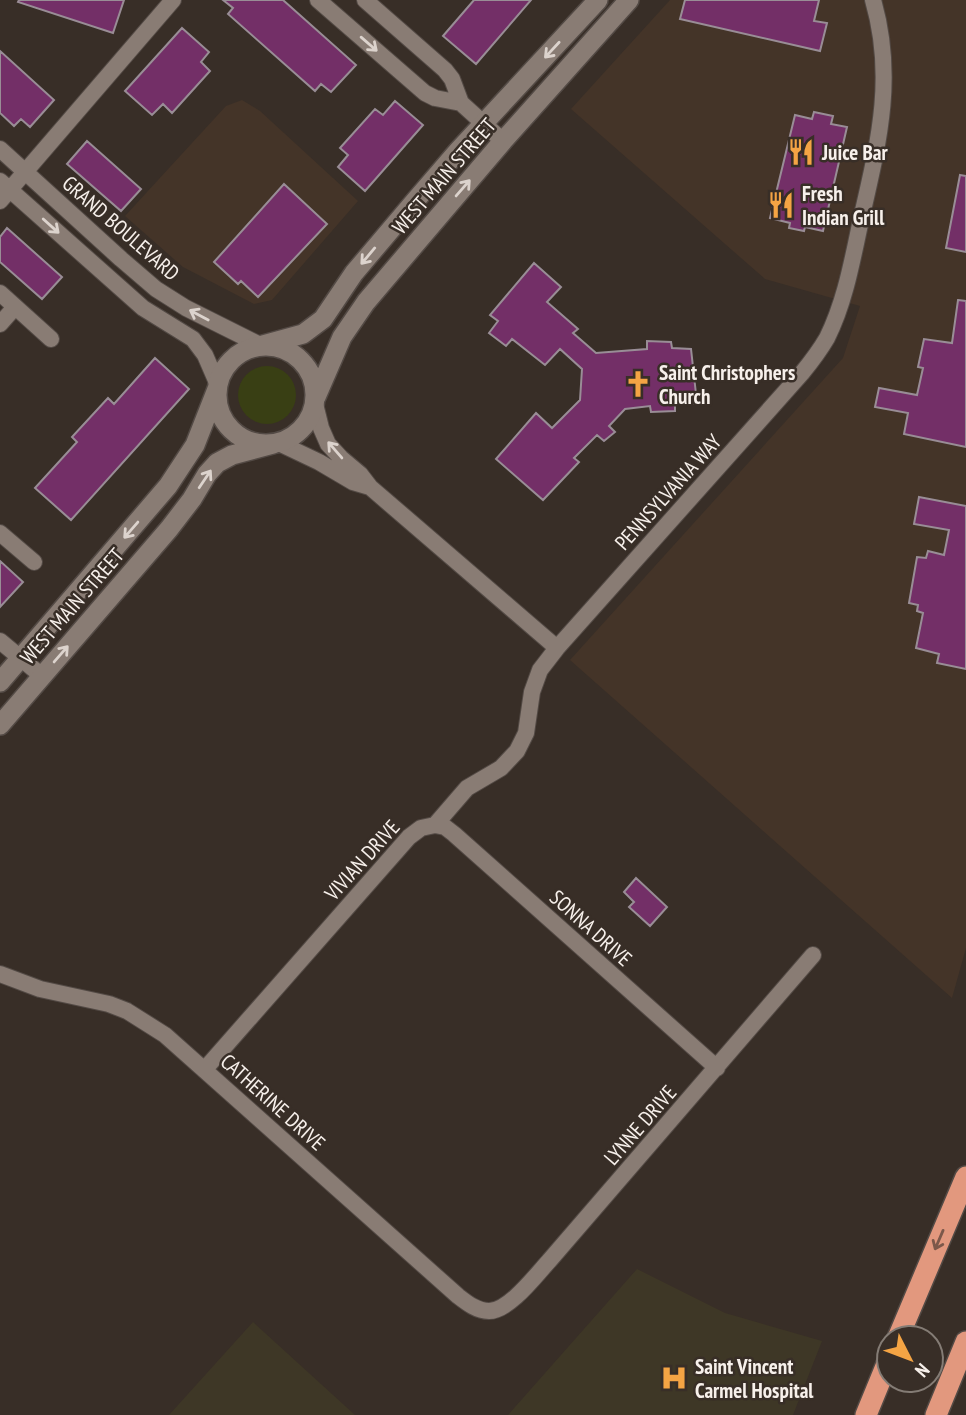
<svg xmlns="http://www.w3.org/2000/svg" width="966" height="1415" font-family="'PT Sans Narrow',sans-serif">
	<rect width="100%" height="100%" fill="#382e27"/>
	<!-- commercial -->
	<path fill="#443428" d="M670,0H966V948L952,998L570,660L843,358L860,306L765,279L571,109Z
		M242,100L260,111L358,201L272,300L254,304L183,267L125,216L226,106Z"/>
	<!-- medical -->
	<path fill="#3e3726" d="M637,1269L725,1313L822,1341L793,1415H508Z
		M253,1322L355,1415H169Z"/>
	<!-- green -->
	<path fill="#393f14" d="M238 395a29 29 0 1 1 58 0a29 29 0 1 1-58 0Z"/>
	<!-- building -->
	<path fill="#732f67" stroke="#998d96" stroke-width="2" d="M19,0H124L113,33L18,2Z
		M223,0H283L356,65L331,92L321,84L315,91L228,14L233,8Z
		M474,0H531L476,64L443,36Z
		M685,0H819L814,21L827,23L820,51L680,19Z
		M182,28L209,52L201,62L210,71L172,113L163,104L152,115L125,91Z
		M0,51L54,100L30,127L21,119L14,126L0,113Z
		M395,101L423,125L365,191L338,167L348,155L340,148L375,109L383,115Z
		M814,112L833,116L831,124L847,127L823,231L805,227L804,231L789,228L790,223L770,218L795,115L812,119Z
		M87,141L141,189L121,211L67,164Z
		M960,175L966,176V252L946,248Z
		M284,184L327,224L258,297L241,281L238,284L214,262Z
		M7,228L62,277L42,299L0,262V237Z
		M534,263L561,287L547,302L578,329L573,333L596,353L647,349V341L671,342L672,348L691,349L697,403L675,405V411L651,412L650,406L625,409L609,426L615,432L604,441L597,435L574,458L579,462L543,500L496,459L536,413L552,428L580,400L582,369L560,349L545,365L512,339L506,346L489,333L498,321L490,315Z
		M958,300L966,301V447L904,434L908,413L875,407L879,388L917,395L923,368L918,367L924,339L952,343Z
		M155,358L189,389L71,520L35,488L77,442L72,437L108,398L114,404Z
		M919,497L966,506V669L937,663L939,654L916,648L923,613L917,611L918,605L909,603L917,557L926,558L928,551L944,555L949,530L914,524Z
		M0,561L23,582L0,607Z
		M636,878L667,907L650,926L629,907L634,902L624,892Z"/>
	<g fill="none" stroke-linecap="round" stroke-linejoin="round">
		<defs>
			<path id="minor" d="M318,0L425,93L435,98L461,103
				M365,0L445,70L452,79L461,103L503,141
				M0,149L121,259L156,289L186,308L260,345
				M0,181L143,308L193,339L205,355L218,385
				M0,201L173,0
				M0,293L51,339
				M0,324L15,307
				M315,404L321,428L328,444L341,458L360,474L370,487L557,648
				M279,443L319,462L353,482L370,487
				M0,533L34,562
				M0,641L42,676
				M435,825L445,827L454,834L717,1068
				M0,974L40,989L109,1004L127,1011L165,1035L458,1296C467,1303 477,1311 489,1311C509,1311 536,1275 549,1261L813,955
				M205,1069L409,837L421,828L435,825L467,788L501,768L517,751L526,733L532,692L540,670L557,648L802,373C811,362 820,350 827,338C846,300 853,256 862,215C879,141 895,76 873,0"/>
			<path id="secondary" d="M263,345L303,334L323,319L354,273L415,201L458,151L598,0
				M217 395a49 49 0 1 1 98 0a49 49 0 1 1-98 0Z
				M316,397L342,337L366,302L503,141L629,0
				M0,682L168,486L195,445L217,389
				M0,725L169,529L192,499L207,474L217,463L232,455L273,444"/>
			<path id="motorway" d="M898,1338L966,1177
				M866,1415L889,1359
				M936,1415L966,1342"/>
		</defs>
		<!-- minor casing -->
		<use href="#minor" stroke="#534a45" stroke-width="18"/>
		<!-- secondary casing -->
		<use href="#secondary" stroke="#534a45" stroke-width="22"/>
		<!-- motorway casing -->
		<use href="#motorway" stroke="#534a45" stroke-width="24"/>
		<!-- minor -->
		<use href="#minor" stroke="#897c74" stroke-width="16"/>
		<!-- secondary -->
		<use href="#secondary" stroke="#897c74" stroke-width="19"/>
		<!-- motorway -->
		<use href="#motorway" stroke="#e2987e" stroke-width="21"/>
	</g>
	<!-- one-way arrows -->
	<defs><path id="oneway-shaft" d="M-6 0H5M1.5-3L5.5 0L1.5 3" fill="none" stroke-width="1.6" stroke-linecap="round" stroke-linejoin="round" transform="scale(1.75)"/></defs>
	<g stroke="#dcd3cd">
		<use href="#oneway-shaft" transform="translate(369 44) rotate(41)"/>
		<use href="#oneway-shaft" transform="translate(552 50) rotate(133)"/>
		<use href="#oneway-shaft" transform="translate(463 188) rotate(-49)"/>
		<use href="#oneway-shaft" transform="translate(51 226) rotate(42)"/>
		<use href="#oneway-shaft" transform="translate(368 256) rotate(130)"/>
		<use href="#oneway-shaft" transform="translate(199 315) rotate(-152)"/>
		<use href="#oneway-shaft" transform="translate(335 450) rotate(-131)"/>
		<use href="#oneway-shaft" transform="translate(205 479) rotate(-56)"/>
		<use href="#oneway-shaft" transform="translate(131 530) rotate(131)"/>
		<use href="#oneway-shaft" transform="translate(61 654) rotate(-49)"/>
	</g>
	<use stroke="#7c584a" href="#oneway-shaft" transform="translate(939 1240) rotate(113)"/>
	<!-- icons -->
	<defs>
		<symbol id="restaurant-bare" viewBox="-9 -9 18 18"><path d="M-5-6h1v4h1v-4h1v4h1v-4h1v5L-1.5 .5V6h-2V.5L-5-1ZM5-6V6H3V1.5H1.5Q1.5-4 5-6Z" fill="#f4a444" stroke="#382e27" stroke-width="2.5" paint-order="stroke"/></symbol>
		<symbol id="church-bare" viewBox="-9 -9 18 18"><path d="M-1.2-6h2.4v3.5h3.3v2.4h-3.3V6h-2.4V-.1h-3.3v-2.4h3.3Z" fill="#f4a444" stroke="#382e27" stroke-width="2.5" paint-order="stroke"/></symbol>
		<symbol id="hospital-bare" viewBox="-9 -9 18 18"><path d="M-5-5h3v3.5h4V-5h3V5h-3V1.5h-4V5h-3Z" fill="#f4a444" stroke="#382e27" stroke-width="2.5" paint-order="stroke"/></symbol>
	</defs>
	<g fill-rule="evenodd">
		<use href="#restaurant-bare" x="782" y="133" width="38" height="38"/>
		<use href="#restaurant-bare" x="762" y="186" width="38" height="38"/>
		<use href="#church-bare" x="619" y="365" width="38" height="38"/>
		<use href="#hospital-bare" x="655" y="1359" width="38" height="38"/>
	</g>
	<g text-anchor="middle" dominant-baseline="central" stroke-width="5" stroke-linejoin="round" paint-order="stroke">
		<!-- poi labels -->
		<g font-size="21" font-weight="bold" fill="#f7f0eb" stroke="#382e27" text-anchor="start">
			<text x="822" y="152">Juice Bar</text>
			<text x="802" y="193">Fresh<tspan x="802" dy="24">Indian Grill</tspan></text>
			<text x="659" y="372">Saint Christophers<tspan x="659" dy="24">Church</tspan></text>
			<text x="695" y="1366">Saint Vincent<tspan x="695" dy="24">Carmel Hospital</tspan></text>
		</g>
		<!-- street labels -->
		<g font-size="21" fill="#f7f0eb" stroke="#382e27">
			<text transform="translate(444 176) rotate(-49)">WEST MAIN STREET</text>
			<text transform="translate(121 228) rotate(41)">GRAND BOULEVARD</text>
			<text transform="translate(668 492) rotate(-48)">PENNSYLVANIA WAY</text>
			<text transform="translate(72 606) rotate(-49)">WEST MAIN STREET</text>
			<text transform="translate(362 860) rotate(-48)">VIVIAN DRIVE</text>
			<text transform="translate(591 928) rotate(42)">SONNA DRIVE</text>
			<text transform="translate(273 1102) rotate(42)">CATHERINE DRIVE</text>
			<text transform="translate(640 1125) rotate(-49)">LYNNE DRIVE</text>
		</g>
	</g>
	<!-- north arrow -->
	<g transform="translate(910 1359) rotate(132)"><circle r="33" fill="#382e27" stroke="#847c75" stroke-width="2"/>
	<path d="M0-5L12 26L0 18L-12 26Z" fill="#f4a444"/>
	<text y="-10" font-size="19" font-weight="bold" text-anchor="middle" fill="#f7f0eb">N</text>
	</g>
</svg>
